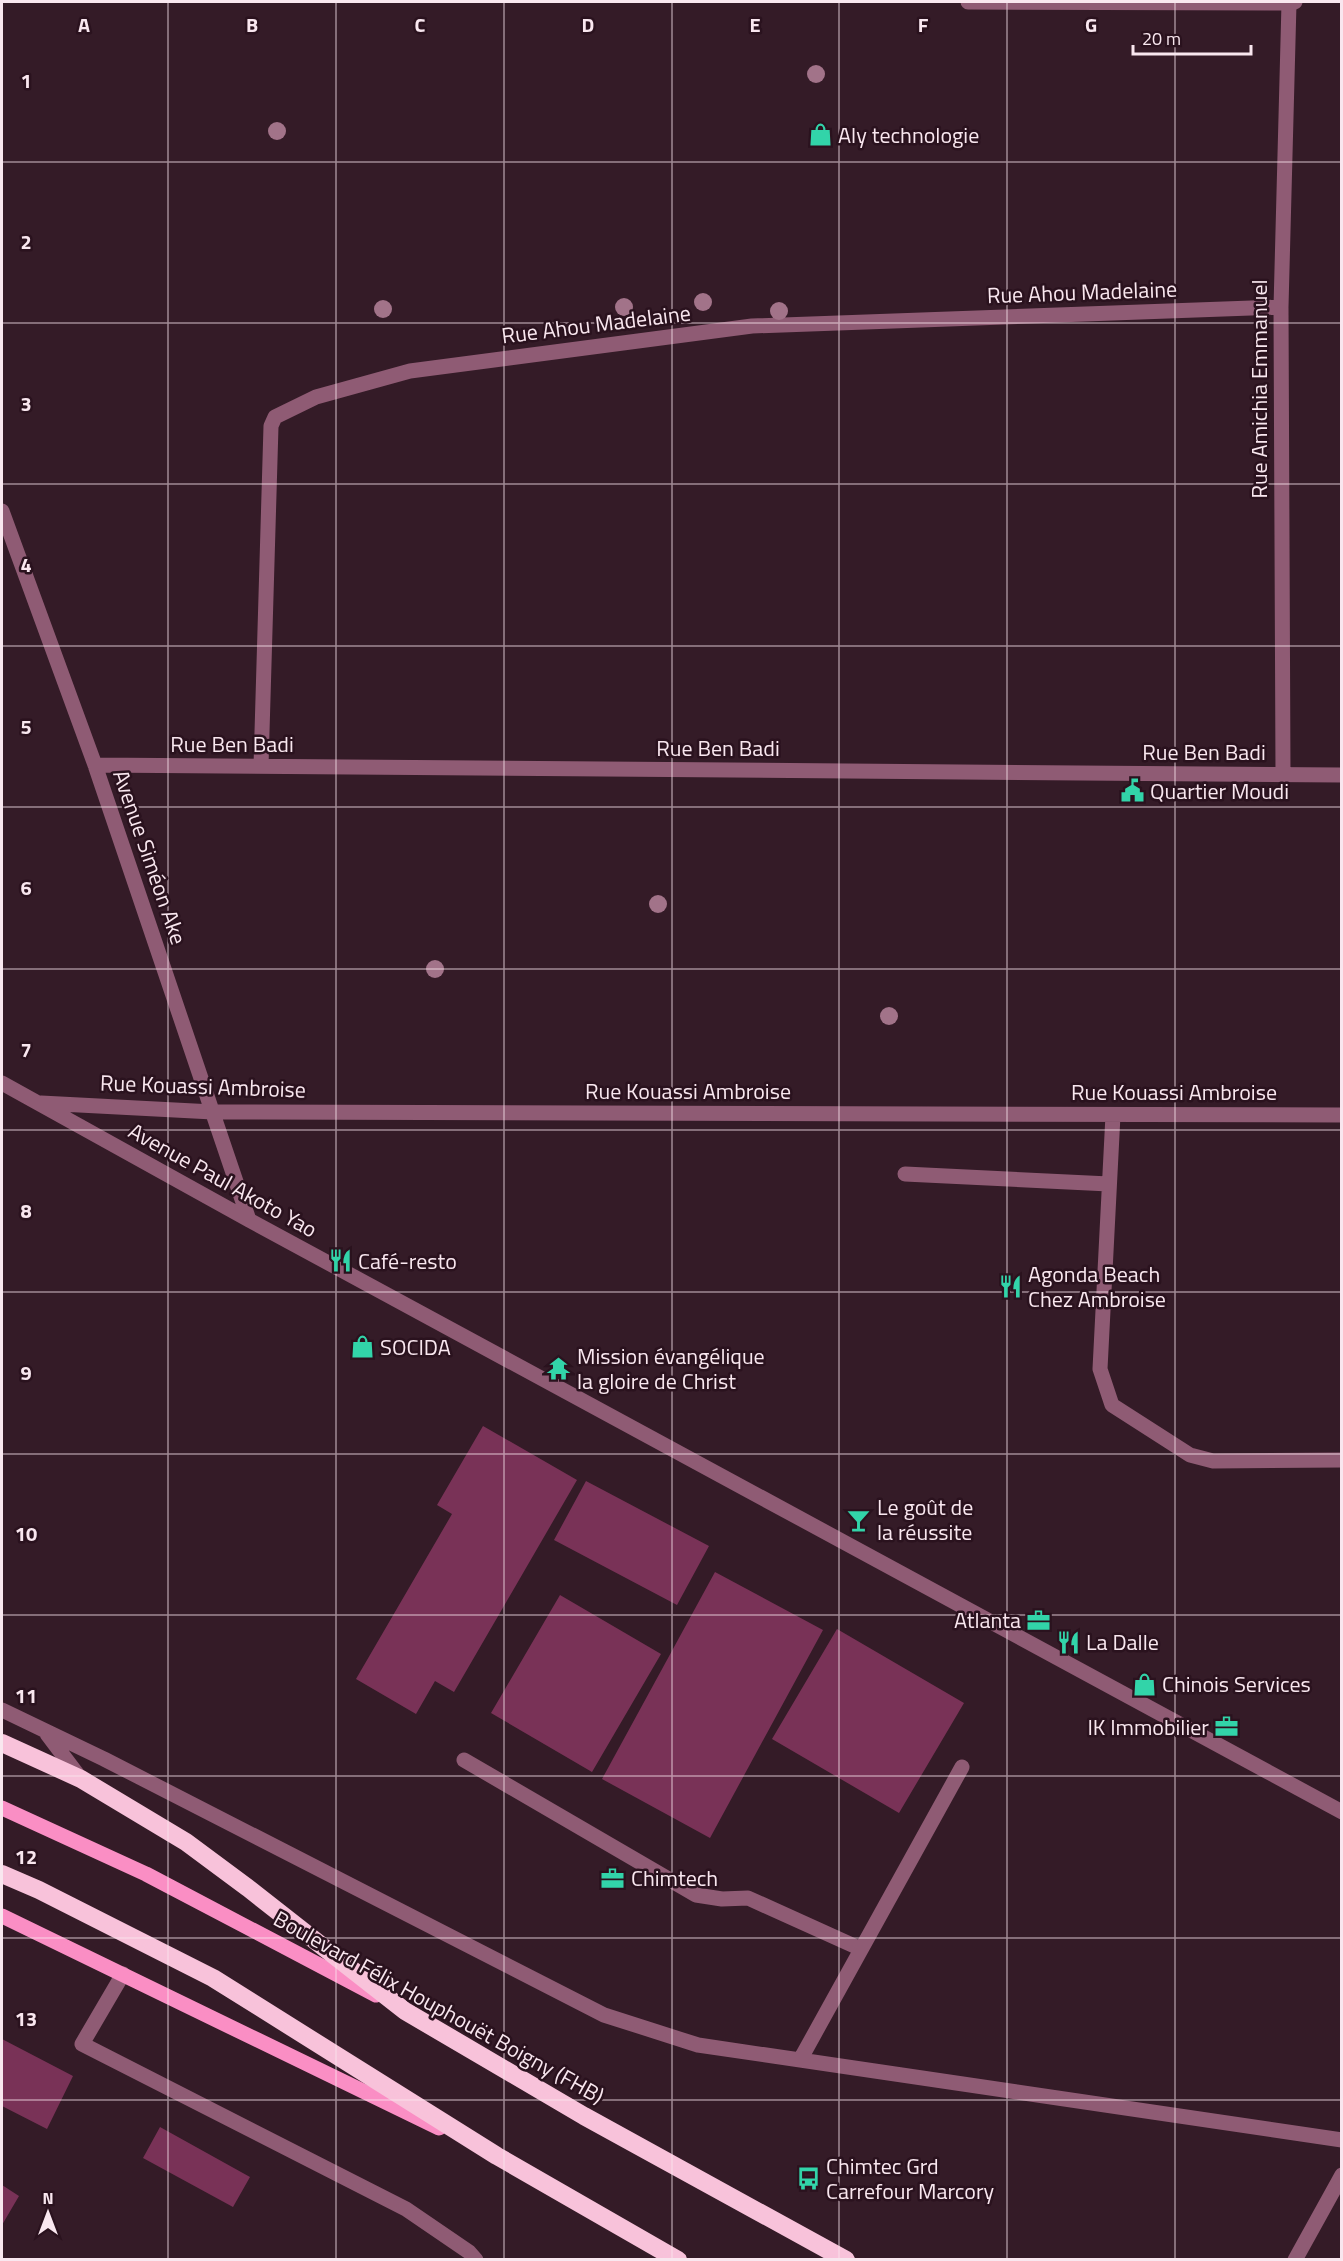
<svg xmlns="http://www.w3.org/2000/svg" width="1343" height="2261" font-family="'Titillium Web',sans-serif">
	<rect width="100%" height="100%" fill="#341b27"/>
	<!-- building -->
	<path fill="#793257" d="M483,1426L577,1480L454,1692L435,1681L416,1714L356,1679L452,1514L437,1505Z
		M586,1481L709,1546L677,1605L554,1540Z
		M715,1572L823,1630L710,1838L602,1779Z
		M560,1595L661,1654L592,1772L491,1713Z
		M837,1629L964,1703L899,1813L772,1739Z
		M2,2039L73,2076L47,2129L2,2106Z
		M160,2127L250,2177L233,2207L143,2158Z
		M2,2185L19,2196L2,2225Z"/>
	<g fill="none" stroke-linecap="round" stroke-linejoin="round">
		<!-- minor -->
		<path stroke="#8f5b74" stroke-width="15" d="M968,2L1289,3L1295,2
			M2,511L95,765L249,1220
			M95,765L1342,775
			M261,766L271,426L275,417L316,397L410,371L752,326L1281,307
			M1283,775L1281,307L1289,3
			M2,1083L249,1220L1342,1812
			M41,1103L213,1112L1342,1115
			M1113,1115L1100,1369L1112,1405L1190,1455L1213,1461L1342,1460
			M905,1174L1109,1184
			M2,1710L104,1759L604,2015L698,2045L1342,2140
			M47,1734L81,1779
			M464,1760L696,1895L722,1899L748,1898L861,1949
			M123,1974L82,2044L406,2209L469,2252L476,2260
			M800,2060L962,1767
			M1295,2260L1342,2175"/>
		<!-- major -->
		<path stroke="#fa8ec4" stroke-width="15" d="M2,1808L146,1874L376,1995
			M2,1916L439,2128"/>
		<!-- highway -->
		<path stroke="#f8c2da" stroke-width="18" d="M2,1743L81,1779L186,1842L248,1888L405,2011L584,2116L846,2260
			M2,1874L39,1890L213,1978L497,2156L678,2260"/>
	</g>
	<!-- trees -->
	<g fill="#a27389">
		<circle cx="816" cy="74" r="9"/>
		<circle cx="277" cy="131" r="9"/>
		<circle cx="703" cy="302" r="9"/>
		<circle cx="624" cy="307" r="9"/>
		<circle cx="383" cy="309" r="9"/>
		<circle cx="779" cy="311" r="9"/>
		<circle cx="658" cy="904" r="9"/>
		<circle cx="435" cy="969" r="9"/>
		<circle cx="889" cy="1016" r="9"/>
	</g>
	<!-- grid -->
	<path fill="none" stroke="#f9e7ef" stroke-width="1.5" stroke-opacity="0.55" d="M168,2V2260M336,2V2260M504,2V2260M672,2V2260M839,2V2260M1007,2V2260M1175,2V2260M2,162H1342M2,323H1342M2,484H1342M2,646H1342M2,807H1342M2,969H1342M2,1130H1342M2,1292H1342M2,1454H1342M2,1615H1342M2,1776H1342M2,1938H1342M2,2100H1342"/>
	<!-- icons -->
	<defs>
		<symbol id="shop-bare" viewBox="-9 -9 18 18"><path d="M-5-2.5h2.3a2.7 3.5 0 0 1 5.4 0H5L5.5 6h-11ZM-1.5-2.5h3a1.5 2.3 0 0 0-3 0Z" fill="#32d4a9" stroke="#2a121e" stroke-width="2.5" paint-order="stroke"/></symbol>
		<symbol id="civic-bare" viewBox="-9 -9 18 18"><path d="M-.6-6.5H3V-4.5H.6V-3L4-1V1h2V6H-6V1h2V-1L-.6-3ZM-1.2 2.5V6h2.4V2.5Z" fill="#32d4a9" stroke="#2a121e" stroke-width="2.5" paint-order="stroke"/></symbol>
		<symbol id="restaurant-bare" viewBox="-9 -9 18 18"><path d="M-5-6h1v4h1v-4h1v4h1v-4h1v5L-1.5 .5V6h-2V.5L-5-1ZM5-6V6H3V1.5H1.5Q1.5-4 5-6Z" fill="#32d4a9" stroke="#2a121e" stroke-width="2.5" paint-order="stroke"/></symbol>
		<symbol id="temple-bare" viewBox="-9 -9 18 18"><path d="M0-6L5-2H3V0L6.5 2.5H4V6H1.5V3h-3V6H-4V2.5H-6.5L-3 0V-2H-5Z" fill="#32d4a9" stroke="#2a121e" stroke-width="2.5" paint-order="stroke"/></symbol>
		<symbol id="bar-bare" viewBox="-9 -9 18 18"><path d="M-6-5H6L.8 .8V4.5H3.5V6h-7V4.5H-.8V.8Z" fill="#32d4a9" stroke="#2a121e" stroke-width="2.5" paint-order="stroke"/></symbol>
		<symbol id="office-bare" viewBox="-9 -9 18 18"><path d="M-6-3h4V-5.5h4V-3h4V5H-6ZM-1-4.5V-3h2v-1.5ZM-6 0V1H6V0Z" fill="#32d4a9" stroke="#2a121e" stroke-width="2.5" paint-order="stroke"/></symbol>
		<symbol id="bus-bare" viewBox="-9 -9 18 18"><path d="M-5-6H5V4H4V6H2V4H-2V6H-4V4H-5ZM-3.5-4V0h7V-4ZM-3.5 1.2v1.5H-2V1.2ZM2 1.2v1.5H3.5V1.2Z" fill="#32d4a9" stroke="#2a121e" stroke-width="2.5" paint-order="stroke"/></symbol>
	</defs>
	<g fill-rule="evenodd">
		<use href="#shop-bare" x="804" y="118" width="33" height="33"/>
		<use href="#civic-bare" x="1116" y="774" width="33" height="33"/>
		<use href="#restaurant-bare" x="324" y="1244" width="33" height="33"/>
		<use href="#restaurant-bare" x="994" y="1270" width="33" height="33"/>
		<use href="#shop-bare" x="346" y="1330" width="33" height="33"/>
		<use href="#temple-bare" x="542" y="1352" width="33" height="33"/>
		<use href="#bar-bare" x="842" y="1504" width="33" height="33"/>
		<use href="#office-bare" x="1022" y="1604" width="33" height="33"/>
		<use href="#restaurant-bare" x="1052" y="1626" width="33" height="33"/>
		<use href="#shop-bare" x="1128" y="1668" width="33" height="33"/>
		<use href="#office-bare" x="1210" y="1710" width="33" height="33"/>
		<use href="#office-bare" x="596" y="1862" width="33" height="33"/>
		<use href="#bus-bare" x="792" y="2162" width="33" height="33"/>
	</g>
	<g text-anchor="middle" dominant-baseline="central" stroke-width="5" stroke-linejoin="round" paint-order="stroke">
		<!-- poi labels -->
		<g font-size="22" fill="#f9e7ef" stroke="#2a121e" text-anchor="start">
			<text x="838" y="135">Aly technologie</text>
			<text x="1150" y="791">Quartier Moudi</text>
			<text x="358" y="1261">Café-resto</text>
			<text x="1028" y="1274">Agonda Beach<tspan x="1028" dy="25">Chez Ambroise</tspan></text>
			<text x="380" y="1347">SOCIDA</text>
			<text x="577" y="1356">Mission évangélique<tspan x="577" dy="25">la gloire de Christ</tspan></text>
			<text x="877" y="1507">Le goût de<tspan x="877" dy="25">la réussite</tspan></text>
			<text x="1021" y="1620" text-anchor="end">Atlanta</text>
			<text x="1086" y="1642">La Dalle</text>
			<text x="1162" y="1684">Chinois Services</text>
			<text x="1209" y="1727" text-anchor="end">IK Immobilier</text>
			<text x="631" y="1878">Chimtech</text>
			<text x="826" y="2166">Chimtec Grd<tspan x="826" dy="25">Carrefour Marcory</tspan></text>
		</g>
		<!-- street labels -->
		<g font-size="22" fill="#f9e7ef" stroke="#2a121e">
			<text transform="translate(1082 292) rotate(-2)">Rue Ahou Madelaine</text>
			<text transform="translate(596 324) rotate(-7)">Rue Ahou Madelaine</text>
			<text transform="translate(1259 389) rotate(-90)">Rue Amichia Emmanuel</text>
			<text x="232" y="744">Rue Ben Badi</text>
			<text x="718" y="748">Rue Ben Badi</text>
			<text x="1204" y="752">Rue Ben Badi</text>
			<text transform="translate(150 857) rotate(71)">Avenue Siméon Ake</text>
			<text transform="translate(203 1086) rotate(2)">Rue Kouassi Ambroise</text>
			<text x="688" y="1091">Rue Kouassi Ambroise</text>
			<text x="1174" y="1092">Rue Kouassi Ambroise</text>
			<text transform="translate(223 1180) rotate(29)">Avenue Paul Akoto Yao</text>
			<text transform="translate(439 2007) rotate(29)">Boulevard Félix Houphouët Boigny (FHB)</text>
		</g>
	</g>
	<g font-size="20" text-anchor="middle" font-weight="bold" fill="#f9e7ef" stroke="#2a121e" stroke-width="5" stroke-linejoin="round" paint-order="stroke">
		<text x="84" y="32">A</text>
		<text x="252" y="32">B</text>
		<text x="420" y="32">C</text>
		<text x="588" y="32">D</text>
		<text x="755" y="32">E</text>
		<text x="923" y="32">F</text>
		<text x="1091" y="32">G</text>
		<text x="26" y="88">1</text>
		<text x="26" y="249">2</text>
		<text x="26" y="411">3</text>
		<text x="26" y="572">4</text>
		<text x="26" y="734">5</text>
		<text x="26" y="895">6</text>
		<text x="26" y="1057">7</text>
		<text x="26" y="1218">8</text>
		<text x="26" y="1380">9</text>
		<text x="26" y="1541">10</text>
		<text x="26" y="1703">11</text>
		<text x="26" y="1864">12</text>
		<text x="26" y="2026">13</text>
	</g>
	<!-- border -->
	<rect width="1343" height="2261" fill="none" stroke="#f9e7ef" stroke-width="6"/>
	<!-- north arrow -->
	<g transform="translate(48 2213)" stroke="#2a121e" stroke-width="4.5" paint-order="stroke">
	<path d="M0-4.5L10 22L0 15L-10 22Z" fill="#f9e7ef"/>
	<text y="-9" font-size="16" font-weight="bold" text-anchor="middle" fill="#f9e7ef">N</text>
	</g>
	<!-- scale -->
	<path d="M1133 45v9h118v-9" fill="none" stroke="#f9e7ef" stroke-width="3"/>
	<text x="1142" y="45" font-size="18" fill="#f9e7ef" stroke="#2a121e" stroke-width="4.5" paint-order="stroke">20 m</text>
</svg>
